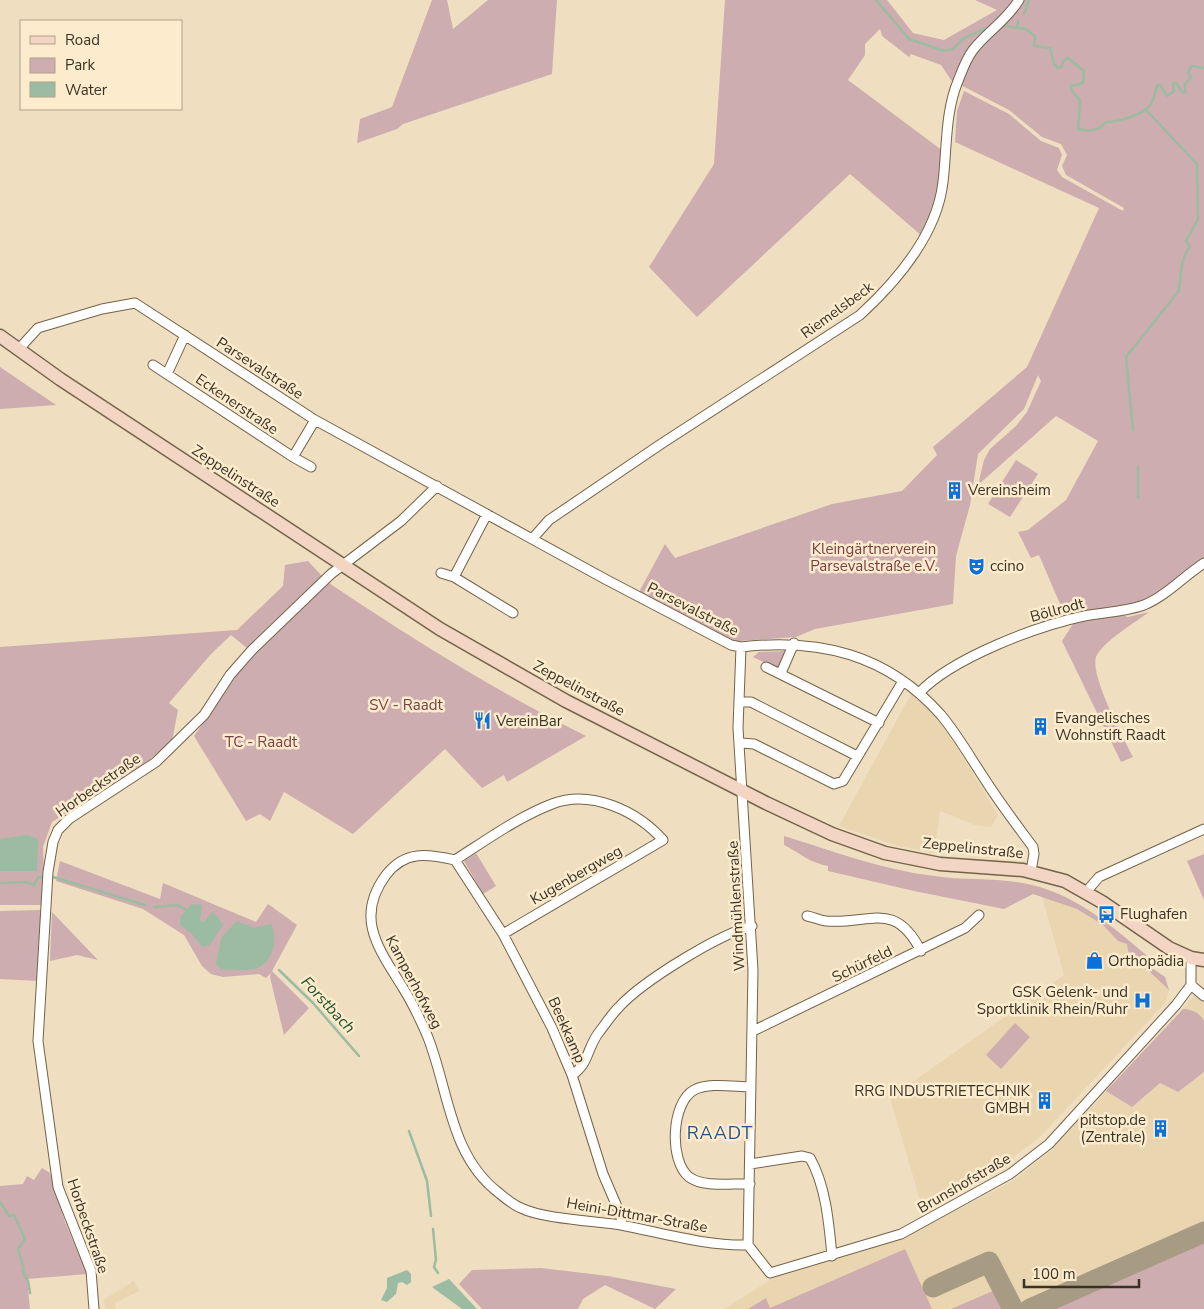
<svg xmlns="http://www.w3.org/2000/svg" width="1204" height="1309" font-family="'Nunito Sans',sans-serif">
	<rect width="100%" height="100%" fill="#efdec0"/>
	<!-- built -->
	<path fill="#e9d5b0" d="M911,694L934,715L954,742L998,815L991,827L975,825L940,811L934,853L894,845L839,826Z
		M1042,896L1077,909L1103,925L1118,941L1127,944L1128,951L1169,990L1166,1002L1041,1136L990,1175L923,1210L890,1098L1064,975Z
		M1202,985L1204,987V1309H724L769,1281L771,1276L901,1239L1013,1181L1052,1150L1183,1009Z
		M134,1281L139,1291L115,1303L116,1309H106L103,1300Z"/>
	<!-- green -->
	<path fill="#cdadaf" d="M432,0H447L453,29L488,0H557L552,74L403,124L397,129L357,143L360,119L392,107Z
		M725,0H887L913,33L944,40L997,10L975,0H1204V560L1152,598L1141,603L1066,618L1039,555L1031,558L1018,532L1028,530L1066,500L1098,441L1056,416L978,485L984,460L990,449L1016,426L1027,412L1041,381L1038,375L1024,409L978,454L970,505L956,556L953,604L815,629L796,637L739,641H733L639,592L665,544L675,558L832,504L902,491L937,455L933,447L1027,367L1099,208L955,142L957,111L964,91L1009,114L1041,141L1059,148L1062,155L1057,170L1062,177L1123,211L1124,208L1066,175L1062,166L1067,155L1061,144L1042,137L1009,110L951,80L941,65L911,54L909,57L882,36L880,29L865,44V55L848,80L943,151L941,183L922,236L850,174L697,317L649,267L714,164Z
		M0,367L56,405L0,409Z
		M1016,460L1038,474L1010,517L988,504Z
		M308,561L322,576L248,649L231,635L211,654L169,703L178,710L172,741L149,760L52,822L43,847L44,873L41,905H0V647L237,630L283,586L285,565Z
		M329,583C412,639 496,691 586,736L507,782L504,775L482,788L445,749L353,834L284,792L270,821L260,814L246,821L194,736L243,666Z
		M1149,612C1136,622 1102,642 1096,657C1090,676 1123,737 1133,757L1121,762L1062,641L1075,621L1121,615L1128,617Z
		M785,651L780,666L776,668L753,657L759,652Z
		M784,836C833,851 883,870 934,876C966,881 1000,877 1032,885C1079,896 1118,931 1153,961L1149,966L1165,977L1169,990L1128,951L1127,944L1118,941L1103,925L1077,909L1033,894L1004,909L914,891L828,871V866C808,862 802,854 784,845Z
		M476,853L496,886L483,894L464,861Z
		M1204,854V900L1187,861Z
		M60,861L160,899L163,883L256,922L268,904L297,925L272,971L309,1008L284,1035L270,977L271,973L266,978L259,974L223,977L211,974L202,966L184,935L143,909L56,881Z
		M41,910L38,981L0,979V911Z
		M52,912L98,960L77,955L50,961Z
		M1183,1009C1193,1010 1199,1012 1204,1021V1072L1178,1092L1160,1083L1132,1107L1106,1091Z
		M1015,1023L1030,1037L1001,1069L986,1055Z
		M42,1168L50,1173L65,1222L87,1274L27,1279L30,1309H0V1186L23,1184L27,1176L34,1180Z
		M1204,1240V1309H1045Z
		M905,1249L932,1309H748L766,1298L770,1308Z
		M541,1268L608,1276L676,1289L655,1309L605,1285L583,1299L578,1309H482L459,1284L472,1270Z
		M993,1291L1002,1309H951Z"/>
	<!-- water -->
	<path fill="#9bbca2" d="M27,835L38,839L37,871H0V839Z
		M192,904L202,905L200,920L204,922L212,912L218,917L223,925L210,945L202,947L192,934L180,925L181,916Z
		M237,921L254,928L271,924C278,938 274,960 258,968C249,972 232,969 222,970L216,964L221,938Z
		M407,1270L411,1274V1282L407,1285L402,1282L398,1283L396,1294L387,1302L381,1300L387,1288V1278Z
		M449,1279L477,1309H462L432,1287Z"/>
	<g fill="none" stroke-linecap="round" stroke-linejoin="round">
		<!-- stream -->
		<path stroke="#9bbca2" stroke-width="2.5" d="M876,0L909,39L944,51L953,49L964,38L987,28
			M1024,14L1029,0
			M1004,26L1026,29L1035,36L1034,46L1050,48L1054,64L1058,68L1062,66L1063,61L1068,58L1084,71L1083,83L1071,86L1072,91L1080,100L1078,129C1089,132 1099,131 1106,122C1118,122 1143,115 1150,105C1154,101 1155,92 1157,86L1160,85L1167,96L1174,91L1173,84L1176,83L1183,93L1185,92V84L1191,77L1188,72L1192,66L1204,68
			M1017,28L1018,21
			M1133,430L1126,357L1178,292C1183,274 1178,264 1190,246L1186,241L1198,219L1197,164L1146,110
			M1138,467V498
			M53,877L145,905
			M0,883L26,882L34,885L38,878L43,877
			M154,907L178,905L188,911
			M279,970L313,1003L359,1056
			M409,1131L427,1181L431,1216
			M0,1202L9,1216L14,1215L25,1239L18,1249L24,1270L22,1271L28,1281L30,1293
			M433,1229L436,1260L434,1267L438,1273"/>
		<!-- taxiway -->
		<path stroke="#a89b84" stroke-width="21" d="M933,1287L989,1262L1013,1309
			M1030,1309L1204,1232"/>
		<defs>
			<path id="minor" d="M18,350L38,328L102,309L135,303L315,420L605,579L731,645L741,647C819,638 887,654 941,715C957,734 970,757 984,778C999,802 1016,824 1033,847L1034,854L1031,871
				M153,365L293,457L315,420
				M167,374L185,335
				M293,457L311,467
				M533,538L549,520L661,444L860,315C897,281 937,235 943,182C947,149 945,112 958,81C962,71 966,59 973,50C987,32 1007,20 1019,0
				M441,573L454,577L513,613
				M454,577L487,514
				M741,647L738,728L753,970L748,1245L770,1273L901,1234L1010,1174L1049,1144L1176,1005L1191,985V958
				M766,667L879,723
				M781,673L794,643
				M919,693C952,658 1037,626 1084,616C1104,612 1125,612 1144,605C1166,596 1184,576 1204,563
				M740,702H751L857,756
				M741,743L754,744L834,784L843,781L903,681
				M455,860L503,934L552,1028L572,1075L603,1174L621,1216L622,1225
				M1086,892L1099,877L1204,829
				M807,916C813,917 819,920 826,921C870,925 894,899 921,951
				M503,934L663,840C637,811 591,789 552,804C518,817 485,841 455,860C428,854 405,850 386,875C354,918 379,949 403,988C412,1002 420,1019 427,1035C449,1089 449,1155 499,1193C505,1198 513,1205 521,1208C543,1219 595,1221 621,1225C663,1233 705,1246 748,1245
				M1191,985L1204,996
				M753,1031L965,928L979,915
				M572,1075C590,1063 587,1046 600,1031C606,1023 612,1014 619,1007C643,981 719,934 752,926
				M750,1164L802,1156L810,1158C826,1186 829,1224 832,1256
				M750,1184C732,1183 704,1188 689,1177C669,1161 671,1103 694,1090C709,1082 735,1087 751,1087
				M94,1309L91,1271L58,1187L38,1041L48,872L53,842L58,830L69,819L156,762L204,715L230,675L252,650L331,574L401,521L437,486"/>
			<path id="secondary" d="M0,336L60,379L440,629L566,701L766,803L832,834L885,853L940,864L1023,870L1065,881L1102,902L1169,948L1191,958L1204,960"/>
		</defs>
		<!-- minor casing -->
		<use href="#minor" stroke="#726349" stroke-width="11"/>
		<!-- secondary casing -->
		<use href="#secondary" stroke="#726349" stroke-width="15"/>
		<!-- minor -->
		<use href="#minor" stroke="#fff" stroke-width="9"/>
		<!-- secondary -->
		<use href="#secondary" stroke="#f3d5c4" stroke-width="12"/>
	</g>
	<!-- icons -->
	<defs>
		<symbol id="building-bare" viewBox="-9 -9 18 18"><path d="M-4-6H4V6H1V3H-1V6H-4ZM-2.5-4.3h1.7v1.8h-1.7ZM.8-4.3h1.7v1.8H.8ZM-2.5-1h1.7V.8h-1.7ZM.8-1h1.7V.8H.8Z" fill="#0971d9" stroke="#fcebcd" stroke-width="2.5" paint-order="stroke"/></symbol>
		<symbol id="theatre-bare" viewBox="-9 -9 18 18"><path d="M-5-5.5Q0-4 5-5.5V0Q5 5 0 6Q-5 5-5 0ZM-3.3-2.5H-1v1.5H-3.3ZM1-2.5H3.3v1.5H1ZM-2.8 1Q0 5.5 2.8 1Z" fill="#0971d9" stroke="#fcebcd" stroke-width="2.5" paint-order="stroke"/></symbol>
		<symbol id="restaurant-bare" viewBox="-9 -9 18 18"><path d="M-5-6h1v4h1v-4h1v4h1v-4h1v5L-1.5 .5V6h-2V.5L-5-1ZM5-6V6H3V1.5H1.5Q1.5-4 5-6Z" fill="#0971d9" stroke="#fcebcd" stroke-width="2.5" paint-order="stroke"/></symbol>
		<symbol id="bus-bare" viewBox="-9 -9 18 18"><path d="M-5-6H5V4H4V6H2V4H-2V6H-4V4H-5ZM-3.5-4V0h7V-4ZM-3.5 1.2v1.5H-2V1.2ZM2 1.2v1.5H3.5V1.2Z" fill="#0971d9" stroke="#fcebcd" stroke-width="2.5" paint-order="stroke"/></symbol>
		<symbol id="shop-bare" viewBox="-9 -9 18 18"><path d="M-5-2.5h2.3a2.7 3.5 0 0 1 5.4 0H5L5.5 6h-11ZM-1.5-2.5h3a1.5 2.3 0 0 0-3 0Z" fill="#0971d9" stroke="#fcebcd" stroke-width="2.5" paint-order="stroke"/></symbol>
		<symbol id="hospital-bare" viewBox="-9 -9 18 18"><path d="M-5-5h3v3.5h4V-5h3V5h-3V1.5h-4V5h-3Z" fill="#0971d9" stroke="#fcebcd" stroke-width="2.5" paint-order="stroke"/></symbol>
	</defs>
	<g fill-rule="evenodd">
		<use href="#building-bare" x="942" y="478" width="25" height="25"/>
		<use href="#theatre-bare" x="964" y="554" width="25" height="25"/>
		<use href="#restaurant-bare" x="470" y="708" width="25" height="25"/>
		<use href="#building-bare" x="1028" y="714" width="25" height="25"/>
		<use href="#bus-bare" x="1094" y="902" width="25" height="25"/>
		<use href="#shop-bare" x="1082" y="948" width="25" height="25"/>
		<use href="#hospital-bare" x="1130" y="988" width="25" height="25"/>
		<use href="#building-bare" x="1032" y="1088" width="25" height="25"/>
		<use href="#building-bare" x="1148" y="1116" width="25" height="25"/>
	</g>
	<g text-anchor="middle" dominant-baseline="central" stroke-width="5" stroke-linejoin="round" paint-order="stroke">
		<!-- street labels -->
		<g font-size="15" fill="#393327" stroke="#fcebcd">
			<text transform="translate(837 310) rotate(-36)">Riemelsbeck</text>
			<text transform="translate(260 368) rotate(33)">Parsevalstraße</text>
			<text transform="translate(237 404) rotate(34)">Eckenerstraße</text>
			<text transform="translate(236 476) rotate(33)">Zeppelinstraße</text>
			<text transform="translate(693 609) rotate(27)">Parsevalstraße</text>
			<text transform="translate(1057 610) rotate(-15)">Böllrodt</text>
			<text transform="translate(579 688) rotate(28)">Zeppelinstraße</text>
			<text transform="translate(98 785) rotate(-35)">Horbeckstraße</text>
			<text transform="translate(973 848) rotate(6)">Zeppelinstraße</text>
			<text transform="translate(576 875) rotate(-30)">Kugenbergweg</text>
			<text transform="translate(736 906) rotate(-93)">Windmühlenstraße</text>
			<text transform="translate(862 964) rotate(-26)">Schürfeld</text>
			<text transform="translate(414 982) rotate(62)">Kamperhofweg</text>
			<text transform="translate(567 1030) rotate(66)">Beekkamp</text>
			<text transform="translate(964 1183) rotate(-30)">Brunshofstraße</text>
			<text transform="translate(637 1215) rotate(10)">Heini-Dittmar-Straße</text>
			<text transform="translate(88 1226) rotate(71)">Horbeckstraße</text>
		</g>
		<!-- poi labels -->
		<g font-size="15" fill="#393327" stroke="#fcebcd" text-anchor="start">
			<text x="968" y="490">Vereinsheim</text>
			<text x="990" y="566">ccino</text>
			<text x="1055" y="718">Evangelisches<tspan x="1055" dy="17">Wohnstift Raadt</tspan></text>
			<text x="496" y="721">VereinBar</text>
			<text x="1120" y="914">Flughafen</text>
			<text x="1108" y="961">Orthopädia</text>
			<text x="1128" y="992" text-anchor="end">GSK Gelenk- und<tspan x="1128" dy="17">Sportklinik Rhein/Ruhr</tspan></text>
			<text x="1030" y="1091" text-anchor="end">RRG INDUSTRIETECHNIK<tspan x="1030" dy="17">GMBH</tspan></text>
			<text x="1146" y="1120" text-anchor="end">pitstop.de<tspan x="1146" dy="17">(Zentrale)</tspan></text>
		</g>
		<!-- park labels -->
		<g font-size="15" fill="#783e45" stroke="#fcebcd">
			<text x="874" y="549">Kleingärtnerverein<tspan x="874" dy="17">Parsevalstraße e.V.</tspan></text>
			<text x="406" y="705">SV - Raadt</text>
			<text x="261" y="742">TC - Raadt</text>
		</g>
		<!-- water labels -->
		<g font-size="16" font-style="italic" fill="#205430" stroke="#fcebcd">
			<text transform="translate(328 1005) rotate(47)">Forstbach</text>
		</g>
		<!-- quarter labels -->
		<g font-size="18" letter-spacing="1" fill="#275287" stroke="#fcebcd">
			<text x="720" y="1133">RAADT</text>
		</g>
	</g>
	<!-- legend -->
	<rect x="20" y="20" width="162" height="90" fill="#fcebcd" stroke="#aea18b"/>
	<rect x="30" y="36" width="25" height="8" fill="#f3d5c4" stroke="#aea18b"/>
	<text x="65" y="45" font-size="15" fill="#393327">Road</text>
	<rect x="30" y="58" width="25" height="15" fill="#cdadaf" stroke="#aea18b"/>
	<text x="65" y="70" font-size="15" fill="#393327">Park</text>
	<rect x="30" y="82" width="25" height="15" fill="#9bbca2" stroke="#aea18b"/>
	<text x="65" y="95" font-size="15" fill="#393327">Water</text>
	<!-- scale -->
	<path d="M1024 1279v8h115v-8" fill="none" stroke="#393327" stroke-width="2.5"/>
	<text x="1032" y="1279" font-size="15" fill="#393327" stroke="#fcebcd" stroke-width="4" paint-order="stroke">100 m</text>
</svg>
